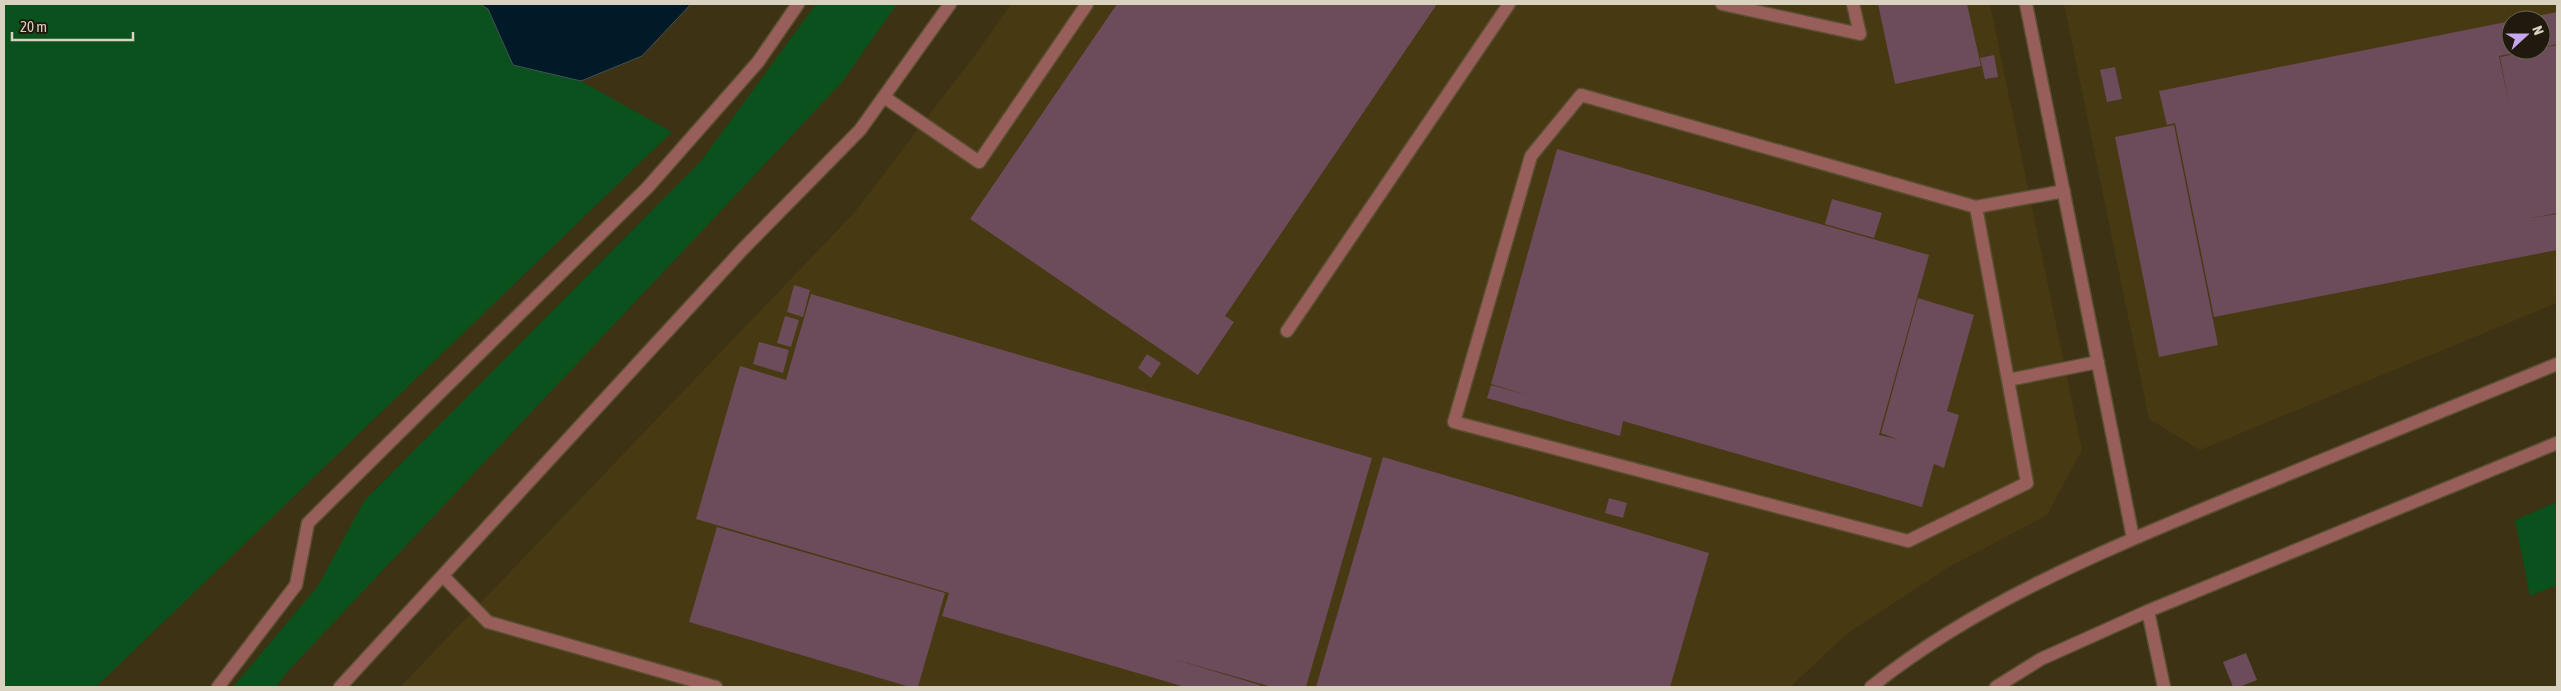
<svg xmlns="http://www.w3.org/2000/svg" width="2561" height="691" font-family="'Asap Condensed',sans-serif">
	<rect width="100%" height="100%" fill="#3d3213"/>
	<!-- built -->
	<path fill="#473911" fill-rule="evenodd" d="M1011,4H1990L2082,450L2047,515L1949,567L1848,633L1790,687H400L854,213L978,51Z
		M2064,4H2557V303L2200,450L2149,419ZM2511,20H2541V50H2511Z"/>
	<!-- green -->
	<path fill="#0b511d" d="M4,4H480L488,9L513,65L581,81L672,132L96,687H4Z
		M816,4H897L842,82L288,671L276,687H233L318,586L364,501L701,161Z
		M2557,502V585L2530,596L2515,520Z"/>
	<!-- water -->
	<path fill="#001a27" stroke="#415155" d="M480,4H691L642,56L581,81L513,65L488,9Z"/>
	<!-- building -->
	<path fill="#6c4b5a" d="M1117,4H1437L1225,316L1234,322L1198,375L970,219Z
		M1878,4H1967L1981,66L1895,84Z
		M2557,12V44L2541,48V20L2523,19Z
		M2511,21V50L2524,51L2499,56L2509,104L2500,57L2557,45V213L2532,218L2557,214V250L2214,317L2175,123L2167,125L2159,91Z
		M1994,55L1998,77L1985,79L1980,58Z
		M2115,67L2122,99L2107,102L2100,70Z
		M2174,125L2218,345L2159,357L2115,137Z
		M1557,149L1929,255L1879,435L1897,439L1881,433L1918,298L1974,315L1947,411L1959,415L1944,468L1934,464L1922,507L1623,421L1620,436L1487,398L1491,385L1527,395L1491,384Z
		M1832,199L1882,213L1874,238L1825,224Z
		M794,285L810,290L803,317L787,312Z
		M811,294L1372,458L1306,687H1272L1170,658L1260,685L1259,687H1185L942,616L949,593L696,519L740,366L786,380Z
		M785,316L799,320L791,347L777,343Z
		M759,342L789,350L783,373L753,364Z
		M1147,354L1161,363L1151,378L1138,368Z
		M1383,457L1709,553L1670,687H1316Z
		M1609,498L1627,503L1623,518L1605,513Z
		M717,527L945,593L918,687H910L689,622Z
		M2246,653L2257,680L2239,687H2233L2223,662Z"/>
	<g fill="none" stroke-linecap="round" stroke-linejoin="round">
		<defs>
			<path id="minor" d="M1722,4L1860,34L1853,4
				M2026,4L2133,538
				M884,97L979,162L1087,4
				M1976,207L2027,483L1908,541L1454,422L1531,156L1581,95L1976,207L2064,191
				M1287,331L1509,4
				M2008,380L2098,362
				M443,576L488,622L716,687
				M2148,611L2164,687
				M218,687L296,585L308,523L648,187L758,62L798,4
				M340,687L743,249L860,130L950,4
				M1871,687C1980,600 2108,549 2235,496C2343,452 2450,408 2557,364
				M1996,687L2041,659L2148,611L2557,443"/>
		</defs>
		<!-- minor casing -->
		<use href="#minor" stroke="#594f32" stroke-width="15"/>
		<!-- minor -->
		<use href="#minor" stroke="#985e59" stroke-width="12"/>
	</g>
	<!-- border -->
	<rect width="2561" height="691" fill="none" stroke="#d9d2c1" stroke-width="10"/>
	<!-- north arrow -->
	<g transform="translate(2526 35) rotate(69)"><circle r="24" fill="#1f1a0d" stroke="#696455"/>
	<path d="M0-4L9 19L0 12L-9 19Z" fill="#c7a6f0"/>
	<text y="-8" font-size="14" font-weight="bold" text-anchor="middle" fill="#d9d2c1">N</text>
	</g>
	<!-- scale -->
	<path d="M12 32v8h121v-8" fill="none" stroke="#d9d2c1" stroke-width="2.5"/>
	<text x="20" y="32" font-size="15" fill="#d9d2c1" stroke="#1f1a0d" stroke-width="4" paint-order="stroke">20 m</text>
</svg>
